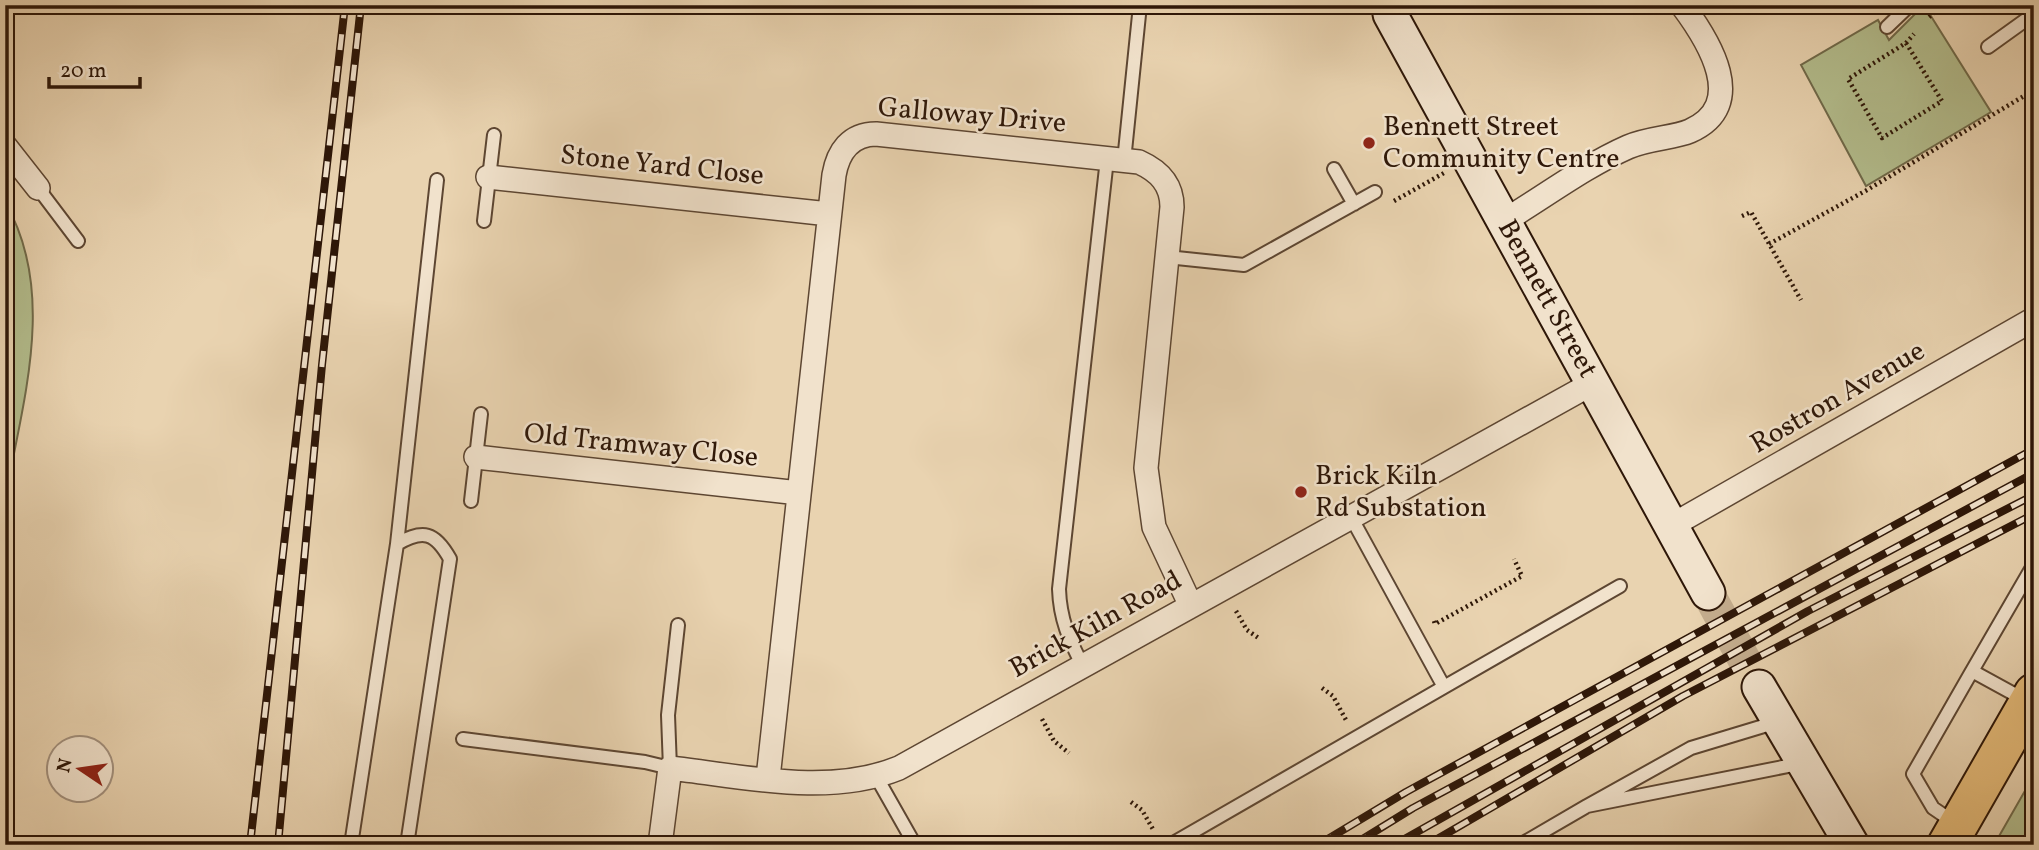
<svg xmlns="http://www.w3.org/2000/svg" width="2039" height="850" font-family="Vollkorn,serif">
	<rect width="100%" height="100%" fill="#e9d3b0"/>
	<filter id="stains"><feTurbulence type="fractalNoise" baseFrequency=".00286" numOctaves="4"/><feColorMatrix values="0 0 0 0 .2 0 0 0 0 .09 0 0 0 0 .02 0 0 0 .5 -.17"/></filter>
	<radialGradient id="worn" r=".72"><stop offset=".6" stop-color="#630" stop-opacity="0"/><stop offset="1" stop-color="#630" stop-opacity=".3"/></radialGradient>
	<!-- green -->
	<path fill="#b3bd8d" stroke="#706a4a" stroke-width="2" d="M1924,5L1991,112L1866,186L1801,65L1878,20L1889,40Z
		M5,202C58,293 22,403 5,500Z
		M2034,775V845H1994Z"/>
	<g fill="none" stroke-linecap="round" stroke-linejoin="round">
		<!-- secondary-tunnel -->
		<path stroke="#c4ad8e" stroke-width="33" stroke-dasharray="33 17" stroke-linecap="butt" d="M1708,593L1759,687"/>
		<defs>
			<path id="lane" d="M1887,27L1910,5
				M1988,47L2034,14
				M1124,161L1140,5
				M1334,169L1354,204
				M38,188L78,241
				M484,221L494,135
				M1167,257L1244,265L1375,192
				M471,501L481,414
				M397,544L437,180
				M1083,666C1069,640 1060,619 1059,589L1107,159
				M1972,671L2034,564
				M1444,687L1620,586
				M1777,722L1691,748L1587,806L1803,763
				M463,739L645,762L670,768L668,715L678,625
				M877,778L915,845
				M1955,823L1933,808L1913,774L1972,671L2025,700
				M351,845L397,544C423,529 435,532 450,559L407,845
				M1170,845L1444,687L1351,517
				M1520,845L1587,806"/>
			<path id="street" d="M5,146L38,188
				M488,177L829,214
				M1504,221C1544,197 1585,166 1628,147C1648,138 1674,138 1690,131C1749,105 1709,41 1682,5
				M476,457L799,493
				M1671,526L2034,319
				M768,778L834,175C838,152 850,134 876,134L1139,162C1159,171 1172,184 1172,207L1146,468L1154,527L1191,606
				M660,845L670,768C743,776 828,797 899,768L1593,383"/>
			<path id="secondary" d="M1389,5L1390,14L1708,593
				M1759,687L1852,845"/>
			<path id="highway" d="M1947,845L2034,693"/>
		</defs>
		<!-- lane casing -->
		<use href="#lane" stroke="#5d4632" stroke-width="16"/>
		<!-- street casing -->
		<use href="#street" stroke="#5d4632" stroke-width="26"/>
		<!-- secondary casing -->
		<use href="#secondary" stroke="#2e1708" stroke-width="37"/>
		<!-- highway casing -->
		<use href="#highway" stroke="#2e1708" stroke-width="42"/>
		<!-- path -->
		<path stroke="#2e1708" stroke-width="4.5" stroke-dasharray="2 3.5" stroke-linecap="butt" d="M1929,17L1944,5
			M1906,43L1942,101L1882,138L1848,79L1906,43L1914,34
			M1394,201L1444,173
			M1742,216L1751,212L1801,300
			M1769,244L1867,190L2034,90
			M1236,611L1247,630L1260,639
			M1434,621L1435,624L1522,576L1514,559
			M1322,688L1333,696L1346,720
			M1042,719L1054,741L1069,753
			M1131,802L1142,810L1154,831"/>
		<!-- lane -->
		<use href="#lane" stroke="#f1e2cc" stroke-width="12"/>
		<!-- street -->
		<use href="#street" stroke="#f1e2cc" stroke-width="23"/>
		<!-- secondary -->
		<use href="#secondary" stroke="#f1e2cc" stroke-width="33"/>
		<!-- highway -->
		<use href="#highway" stroke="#e4ba78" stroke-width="38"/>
		<defs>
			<path id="rail" d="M250,845L345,5
				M278,845L322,365L361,5
				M1318,845L1406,792L2034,449
				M1353,845L1413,808L2034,473
				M1394,845L1808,611L2034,495
				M1427,845L1683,696L2034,514"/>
		</defs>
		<!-- rail casing -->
		<use href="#rail" stroke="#2e1708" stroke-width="8"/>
		<!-- rail -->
		<use href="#rail" stroke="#f1e2cc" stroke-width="5" stroke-dasharray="16" stroke-linecap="butt"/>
	</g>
	<!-- markers -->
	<g fill="#8f2418" stroke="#f1e2cc" stroke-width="2.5">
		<circle cx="1369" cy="143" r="7"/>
		<circle cx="1301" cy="492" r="7"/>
	</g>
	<g text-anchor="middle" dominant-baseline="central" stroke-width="5" stroke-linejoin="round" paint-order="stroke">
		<!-- street labels -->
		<g font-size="28" fill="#2e1708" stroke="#f1e2cc">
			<text transform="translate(972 116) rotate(5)">Galloway Drive</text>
			<text transform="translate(662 166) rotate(6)">Stone Yard Close</text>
			<text transform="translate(1547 299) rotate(61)">Bennett Street</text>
			<text transform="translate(1838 398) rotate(-30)">Rostron Avenue</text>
			<text transform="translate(641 446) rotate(6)">Old Tramway Close</text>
			<text transform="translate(1096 625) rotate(-29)">Brick Kiln Road</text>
		</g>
		<!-- poi labels -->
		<g font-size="28" fill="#2e1708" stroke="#f1e2cc" text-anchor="start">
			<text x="1383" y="127">Bennett Street<tspan x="1383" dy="32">Community Centre</tspan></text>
			<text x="1315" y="476">Brick Kiln<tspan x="1315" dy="32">Rd Substation</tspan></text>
		</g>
	</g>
	<!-- margin -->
	<rect width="2039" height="850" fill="none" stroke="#e9d3b0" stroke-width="28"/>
	<rect x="7" y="7" width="2025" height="836" fill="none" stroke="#2e1708" stroke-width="3.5"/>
	<rect x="14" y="14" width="2011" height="822" fill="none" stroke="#2e1708" stroke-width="2"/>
	<!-- north arrow -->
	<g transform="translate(80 769) rotate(283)"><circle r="33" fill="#f1e2cc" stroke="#a3917e" stroke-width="2"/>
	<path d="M0-5L12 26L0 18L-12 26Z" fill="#8f2418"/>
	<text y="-10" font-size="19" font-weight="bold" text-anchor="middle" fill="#2e1708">N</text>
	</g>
	<!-- scale -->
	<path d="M49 77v10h91v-10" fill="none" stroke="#2e1708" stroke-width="3.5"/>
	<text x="60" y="77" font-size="21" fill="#2e1708" stroke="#f1e2cc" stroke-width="5" paint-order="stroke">20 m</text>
	<rect width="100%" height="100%" filter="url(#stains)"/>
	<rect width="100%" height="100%" fill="url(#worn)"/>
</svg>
